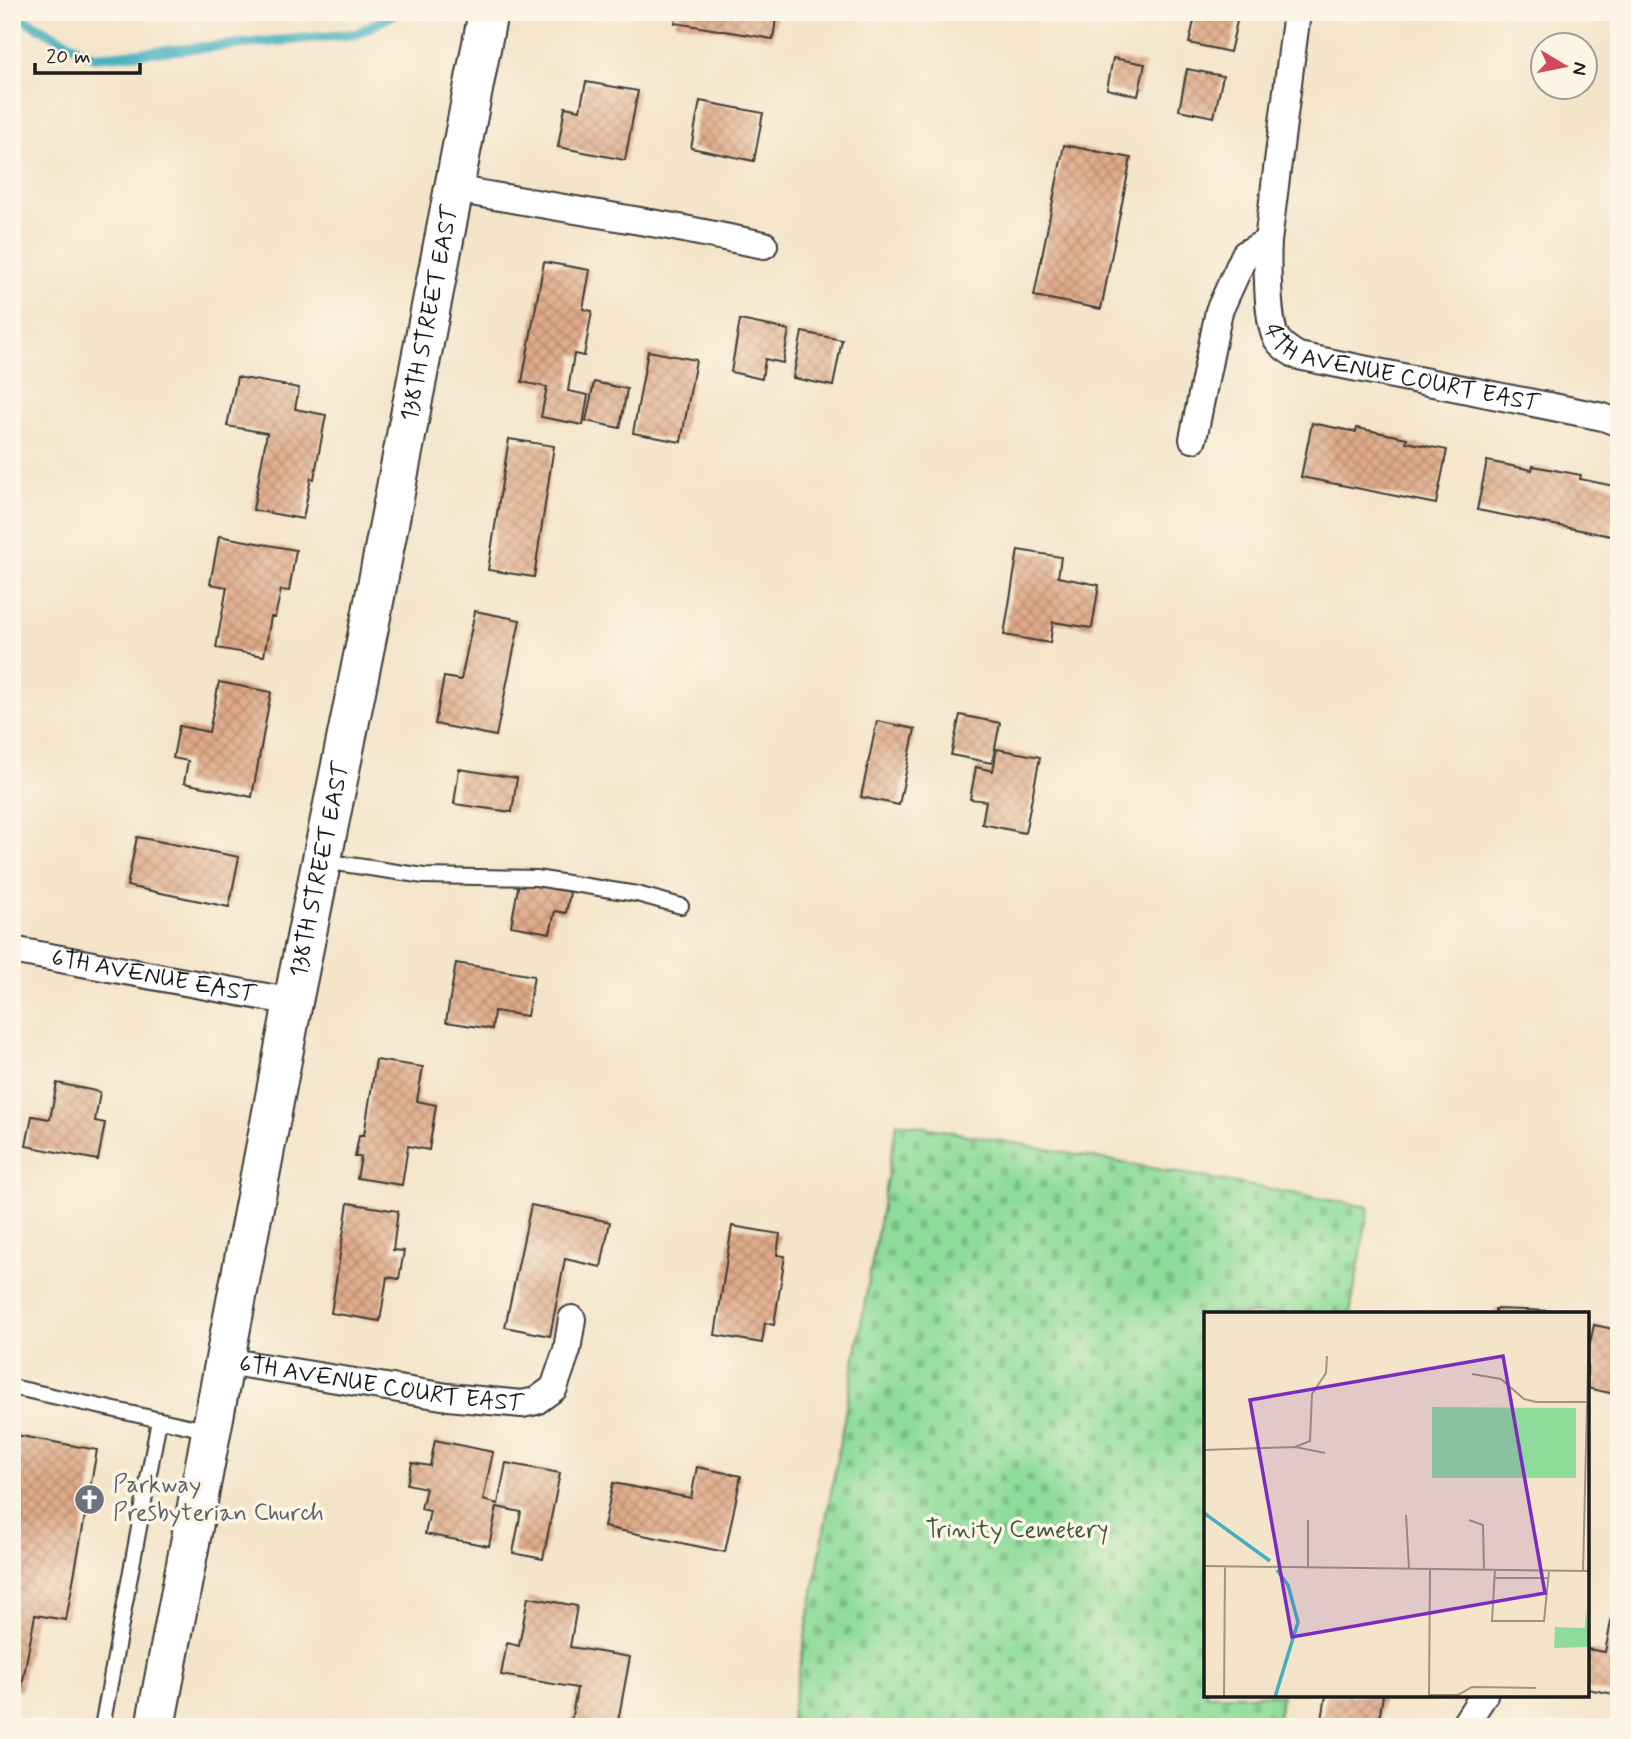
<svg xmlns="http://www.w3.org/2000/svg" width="1631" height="1739" font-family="Mynerve,sans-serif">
	<defs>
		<pattern id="cemetery-stones" width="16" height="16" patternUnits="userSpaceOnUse" patternTransform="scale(1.75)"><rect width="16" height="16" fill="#8edc9a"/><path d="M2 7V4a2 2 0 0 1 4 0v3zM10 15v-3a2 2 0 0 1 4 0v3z" fill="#7abc84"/></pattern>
		<pattern id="building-cross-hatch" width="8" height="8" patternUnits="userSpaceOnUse" patternTransform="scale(1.75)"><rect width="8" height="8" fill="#e0ab89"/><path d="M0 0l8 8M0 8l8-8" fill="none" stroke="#b58a6f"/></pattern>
	</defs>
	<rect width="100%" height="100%" fill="#fcf5e5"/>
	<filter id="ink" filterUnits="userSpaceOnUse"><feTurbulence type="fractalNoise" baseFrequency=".0143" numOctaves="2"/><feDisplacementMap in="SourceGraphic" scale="14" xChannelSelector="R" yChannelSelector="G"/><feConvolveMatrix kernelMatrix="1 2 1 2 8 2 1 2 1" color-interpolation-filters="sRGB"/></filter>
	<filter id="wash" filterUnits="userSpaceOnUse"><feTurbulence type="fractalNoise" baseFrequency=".00686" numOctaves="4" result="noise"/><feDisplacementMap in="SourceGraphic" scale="28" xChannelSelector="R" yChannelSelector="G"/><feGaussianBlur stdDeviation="1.57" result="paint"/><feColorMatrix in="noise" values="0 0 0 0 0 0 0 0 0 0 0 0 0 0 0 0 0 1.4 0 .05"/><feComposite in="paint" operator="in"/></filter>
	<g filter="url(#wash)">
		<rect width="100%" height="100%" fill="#f4e4c9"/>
		<!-- cemetery -->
		<path fill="url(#cemetery-stones)" stroke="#557c5b" stroke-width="2" d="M897,1122L1369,1207L1350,1314H1206V1695H1282L1276,1727H789Z"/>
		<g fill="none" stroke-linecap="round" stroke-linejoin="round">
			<!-- stream -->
			<path stroke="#42b0bf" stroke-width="10" d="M12,13L94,57L356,34L398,12"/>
		</g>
		<g id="blocks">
			<!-- building -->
			<path fill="url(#building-cross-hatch)" d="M677,12H777L773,39L675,23Z
				M1196,12H1218L1238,17L1230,52L1189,43Z
				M1113,58L1145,64L1138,96L1107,89Z
				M1187,69L1223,76L1214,117L1179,110Z
				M586,82L638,91L625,160L558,147L565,107L580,110Z
				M700,101L763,113L754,161L691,148Z
				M1064,145L1131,158L1101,309L1034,296Z
				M544,262L590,270L583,309L592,311L584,356L574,354L568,391L588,395L583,425L541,417L547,387L522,382Z
				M740,320L789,330L783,363L765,359L762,379L731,372Z
				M802,332L842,340L833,386L793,378Z
				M648,351L696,360L681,442L633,433Z
				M237,377L299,388L295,409L326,415L314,479L311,478L303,519L253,510L267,433L227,426Z
				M594,382L627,389L620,428L586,421Z
				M1312,423L1356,432L1357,428L1407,438L1406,442L1447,450L1436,504L1301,477Z
				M509,439L554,446L534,577L488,570Z
				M1487,461L1532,470L1533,466L1581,475L1580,479L1619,487V499L1611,536L1477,510Z
				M219,536L296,550L289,591L281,590L275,617H271L264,656L216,648L227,587L210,584Z
				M1018,550L1061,557L1058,577L1099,585L1092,628L1053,622L1050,643L1004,635Z
				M475,611L520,620L496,736L435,724L444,677L461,680Z
				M219,682L271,692L252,797L184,783L188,761L173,758L179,726L209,732Z
				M960,715L1000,723L992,763L951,755Z
				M877,721L915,729L899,805L861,797Z
				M997,749L1040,757L1025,833L982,824L986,801L970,799L976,767L993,771Z
				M459,769L517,778L512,812L454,804Z
				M137,837L239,857L229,907L127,886Z
				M519,882L570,892L566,913L555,911L550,933L511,926Z
				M456,963L534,976L527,1016L494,1011L492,1029L446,1022Z
				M376,1060L423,1067L417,1101L436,1105L429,1150L408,1146L402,1185L357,1178L361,1157H355L359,1135H364Z
				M57,1083L100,1092L95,1121L105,1123L98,1160L26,1146L32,1116L50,1119Z
				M348,1203L398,1211L393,1250L404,1251L399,1279L387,1277L380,1321L331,1313Z
				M531,1205L610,1222L601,1267L565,1259L550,1336L505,1327Z
				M732,1226L780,1234L777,1255L785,1256L774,1325L765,1323L762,1343L715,1335Z
				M1495,1309L1555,1311V1314H1495Z
				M1594,1325L1619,1330V1395L1587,1388V1356Z
				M16,1435L97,1450L66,1620L35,1615L21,1691L12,1689V1454Z
				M435,1440L493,1452L483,1500L498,1504L506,1463L560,1473L543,1559L513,1553L521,1512L497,1507L489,1546L425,1534L430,1511L421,1509L426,1488L407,1484L412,1463L430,1466Z
				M697,1467L741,1476L725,1552L604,1527L613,1483L691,1498Z
				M528,1597L577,1606L570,1647L630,1657L617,1727H570L577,1688L501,1675L507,1643L519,1646Z
				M1614,1607L1619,1608V1695L1587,1689V1649L1605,1652Z
				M1326,1695H1383L1378,1727H1362L1322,1720Z
				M1593,1719L1610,1727H1589Z"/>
		</g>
	</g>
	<g filter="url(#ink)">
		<use href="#blocks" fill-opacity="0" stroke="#3c3a36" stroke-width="2"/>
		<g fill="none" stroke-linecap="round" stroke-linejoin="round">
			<defs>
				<path id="lane" d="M323,861L424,876L536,878L637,894L681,906
					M12,1387L210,1431
					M102,1727L159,1420"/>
				<g id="street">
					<path d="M453,189L669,226L764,245"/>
					<path id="s1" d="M1268,241C1267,259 1267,326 1277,339C1282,347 1290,351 1298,356L1603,417L1619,423"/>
					<path d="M1193,439L1219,311L1245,254L1268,241L1297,12"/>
					<path id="s2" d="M12,950L293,1002"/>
					<path id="s3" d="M225,1361L448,1397L522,1404L536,1401L554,1388L567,1350L572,1319"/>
					<path d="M1463,1727L1484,1695"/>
				</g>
				<g id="secondary">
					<path id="s4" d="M155,1727L293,1002L372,612L488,12"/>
				</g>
			</defs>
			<!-- lane casing -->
			<use href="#lane" stroke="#3c3a36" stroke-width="18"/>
			<!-- street casing -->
			<use href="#street" stroke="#3c3a36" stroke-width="30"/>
			<!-- secondary casing -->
			<use href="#secondary" stroke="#3c3a36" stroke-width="42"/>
			<!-- lane -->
			<use href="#lane" stroke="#fff" stroke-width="14"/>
			<!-- street -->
			<use href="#street" stroke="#fff" stroke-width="26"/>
			<!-- secondary -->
			<use href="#secondary" stroke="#fff" stroke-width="38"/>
		</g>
	</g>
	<!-- icons -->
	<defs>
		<symbol id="church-disc" viewBox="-11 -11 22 22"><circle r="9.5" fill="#6b7280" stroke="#fcf5e5"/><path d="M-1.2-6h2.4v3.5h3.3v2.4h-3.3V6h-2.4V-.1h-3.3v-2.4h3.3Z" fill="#fff"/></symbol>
	</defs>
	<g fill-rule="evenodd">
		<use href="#church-disc" x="72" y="1482" width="35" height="35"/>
	</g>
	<g text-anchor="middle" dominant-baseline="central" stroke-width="7" stroke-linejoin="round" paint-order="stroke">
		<!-- street labels -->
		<g font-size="24" fill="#1c1c1c" stroke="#fcf5e5">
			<text stroke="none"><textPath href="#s4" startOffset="1440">138TH STREET EAST</textPath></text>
			<text stroke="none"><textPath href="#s1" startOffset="228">4TH AVENUE COURT EAST</textPath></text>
			<text stroke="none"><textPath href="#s4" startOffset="873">138TH STREET EAST</textPath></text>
			<text stroke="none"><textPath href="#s2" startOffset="144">6TH AVENUE EAST</textPath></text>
			<text stroke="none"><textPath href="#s3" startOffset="158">6TH AVENUE COURT EAST</textPath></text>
		</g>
		<!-- worship labels -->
		<g font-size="24" fill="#5b616d" stroke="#fcf5e5" text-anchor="start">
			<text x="113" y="1485">Parkway<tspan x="113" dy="28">Presbyterian Church</tspan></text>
		</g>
		<!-- park labels -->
		<g font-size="24" fill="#3e5642" stroke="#fcf5e5">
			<text x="1017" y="1530">Trinity Cemetery</text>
		</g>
	</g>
	<!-- overview -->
	<g transform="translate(1204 1312)">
		<rect width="385" height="385" fill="#f4e4c9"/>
		<path d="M228,95L372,96V166H228Z" fill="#8edc9a"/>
		<path d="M382,296L385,335L350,336L351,315L381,316Z" fill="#8edc9a"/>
		<path fill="none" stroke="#42b0bf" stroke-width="3.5" d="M0,201L66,249M71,385L94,310L84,273L73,258"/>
		<path fill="none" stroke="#9e9484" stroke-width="2" d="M268,62L297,67L320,87L332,90H384M91,135L106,129L108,82L122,61L123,44M0,138L91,135L121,141M202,203L205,256M265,208L279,213L280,258M0,254L385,259M104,255V208M291,258L288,309H340L345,259M379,259L385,11M290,266H344M225,383H254L268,375L332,376M20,385L21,254M225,385L226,257"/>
		<path fill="#7b2cbf" fill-opacity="0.15" stroke="#7b2cbf" stroke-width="3.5" d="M299,44L341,281L88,325L46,88Z"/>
		<rect width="385" height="385" fill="none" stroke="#1c1c1c" stroke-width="3.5"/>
	</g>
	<!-- margin -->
	<rect width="1631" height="1739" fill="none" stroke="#fcf5e5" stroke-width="42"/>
	<!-- north arrow -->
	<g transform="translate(1564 66) rotate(100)"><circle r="33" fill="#fcf5e5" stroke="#a29e95" stroke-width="2"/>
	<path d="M0-5L12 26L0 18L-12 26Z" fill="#d1495b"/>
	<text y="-10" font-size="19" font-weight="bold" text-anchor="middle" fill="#1c1c1c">N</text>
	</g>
	<!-- scale -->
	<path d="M35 63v10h105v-10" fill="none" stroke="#1c1c1c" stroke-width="3.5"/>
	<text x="46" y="63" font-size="21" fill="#1c1c1c" stroke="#fcf5e5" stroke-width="5" paint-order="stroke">20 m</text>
</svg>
